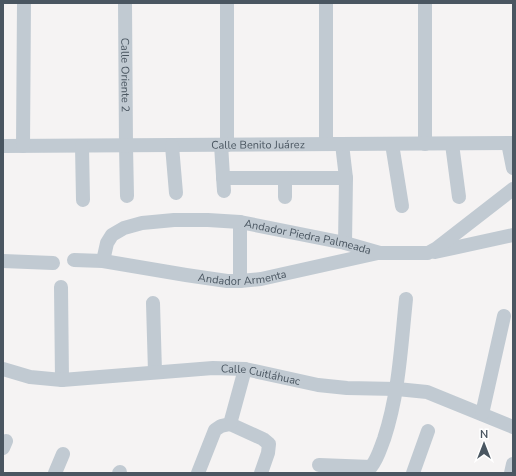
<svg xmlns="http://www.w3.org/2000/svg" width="516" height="476" font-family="'Nunito Sans',sans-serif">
	<rect width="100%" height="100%" fill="#f5f3f3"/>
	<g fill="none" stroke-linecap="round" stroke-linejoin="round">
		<!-- minor -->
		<g stroke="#c1cad2" stroke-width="14">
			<path id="s1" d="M125,3L126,146L127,196"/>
			<path d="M508,143L513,168"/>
			<path d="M326,144V3"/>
			<path d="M342,144L346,178L345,243"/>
			<path d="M392,144L402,206"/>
			<path d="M425,144V3"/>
			<path d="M452,144L459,197"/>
			<path d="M221,145L224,191"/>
			<path d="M227,145V3"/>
			<path id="s2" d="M3,146L513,143"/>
			<path d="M23,146L24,3"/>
			<path d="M82,146L83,200"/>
			<path d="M172,146L176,193"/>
			<path d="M223,178H346"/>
			<path d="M285,179V197"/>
			<path d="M240,222V281"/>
			<path d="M435,252L513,235"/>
			<path id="s3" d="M74,260L103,261L186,275L227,281H240L261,279L378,253"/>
			<path d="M3,261L53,263"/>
			<path id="s4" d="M103,261L107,243L112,235L124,228L142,223L174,220H208L240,222L345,243L380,253H428L437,248L513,189"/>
			<path d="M61,287L62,380"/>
			<path d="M153,303L155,372"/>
			<path id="s5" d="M3,369L30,377L62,380L213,368L245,369L318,385L347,388L397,389L427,392L513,427"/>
			<path d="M482,414L504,316"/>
			<path d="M230,424L263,439L269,444L268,453L261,473"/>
			<path d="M3,448L6,441"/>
			<path d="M319,465L371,467C378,458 380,449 384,439C399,394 401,346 406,299"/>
			<path d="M55,473L63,454"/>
			<path d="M119,473L120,472"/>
			<path d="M198,473L215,430L221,426L230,424L245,369"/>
			<path d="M413,473L428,431"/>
			<path d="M511,473L513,464"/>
		</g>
	</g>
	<g text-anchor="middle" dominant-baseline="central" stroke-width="3" stroke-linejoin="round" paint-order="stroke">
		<!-- street labels -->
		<g font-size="11" fill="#4a5661" stroke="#fff">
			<text stroke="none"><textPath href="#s1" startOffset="72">Calle Oriente 2</textPath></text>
			<text stroke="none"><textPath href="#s2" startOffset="255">Calle Benito Juárez</textPath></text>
			<text stroke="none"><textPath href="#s4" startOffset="228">Andador Piedra Palmeada</textPath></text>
			<text stroke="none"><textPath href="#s3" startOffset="170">Andador Armenta</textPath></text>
			<text stroke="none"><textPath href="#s5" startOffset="260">Calle Cuitláhuac</textPath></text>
		</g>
	</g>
	<!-- border -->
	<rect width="516" height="476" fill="none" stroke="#4a5661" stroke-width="8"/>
	<!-- north arrow -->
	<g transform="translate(484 444)" stroke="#ffffff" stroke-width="3" paint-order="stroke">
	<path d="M0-3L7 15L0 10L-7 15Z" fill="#4a5661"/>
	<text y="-6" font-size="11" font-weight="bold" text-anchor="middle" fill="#4a5661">N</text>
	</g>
</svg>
